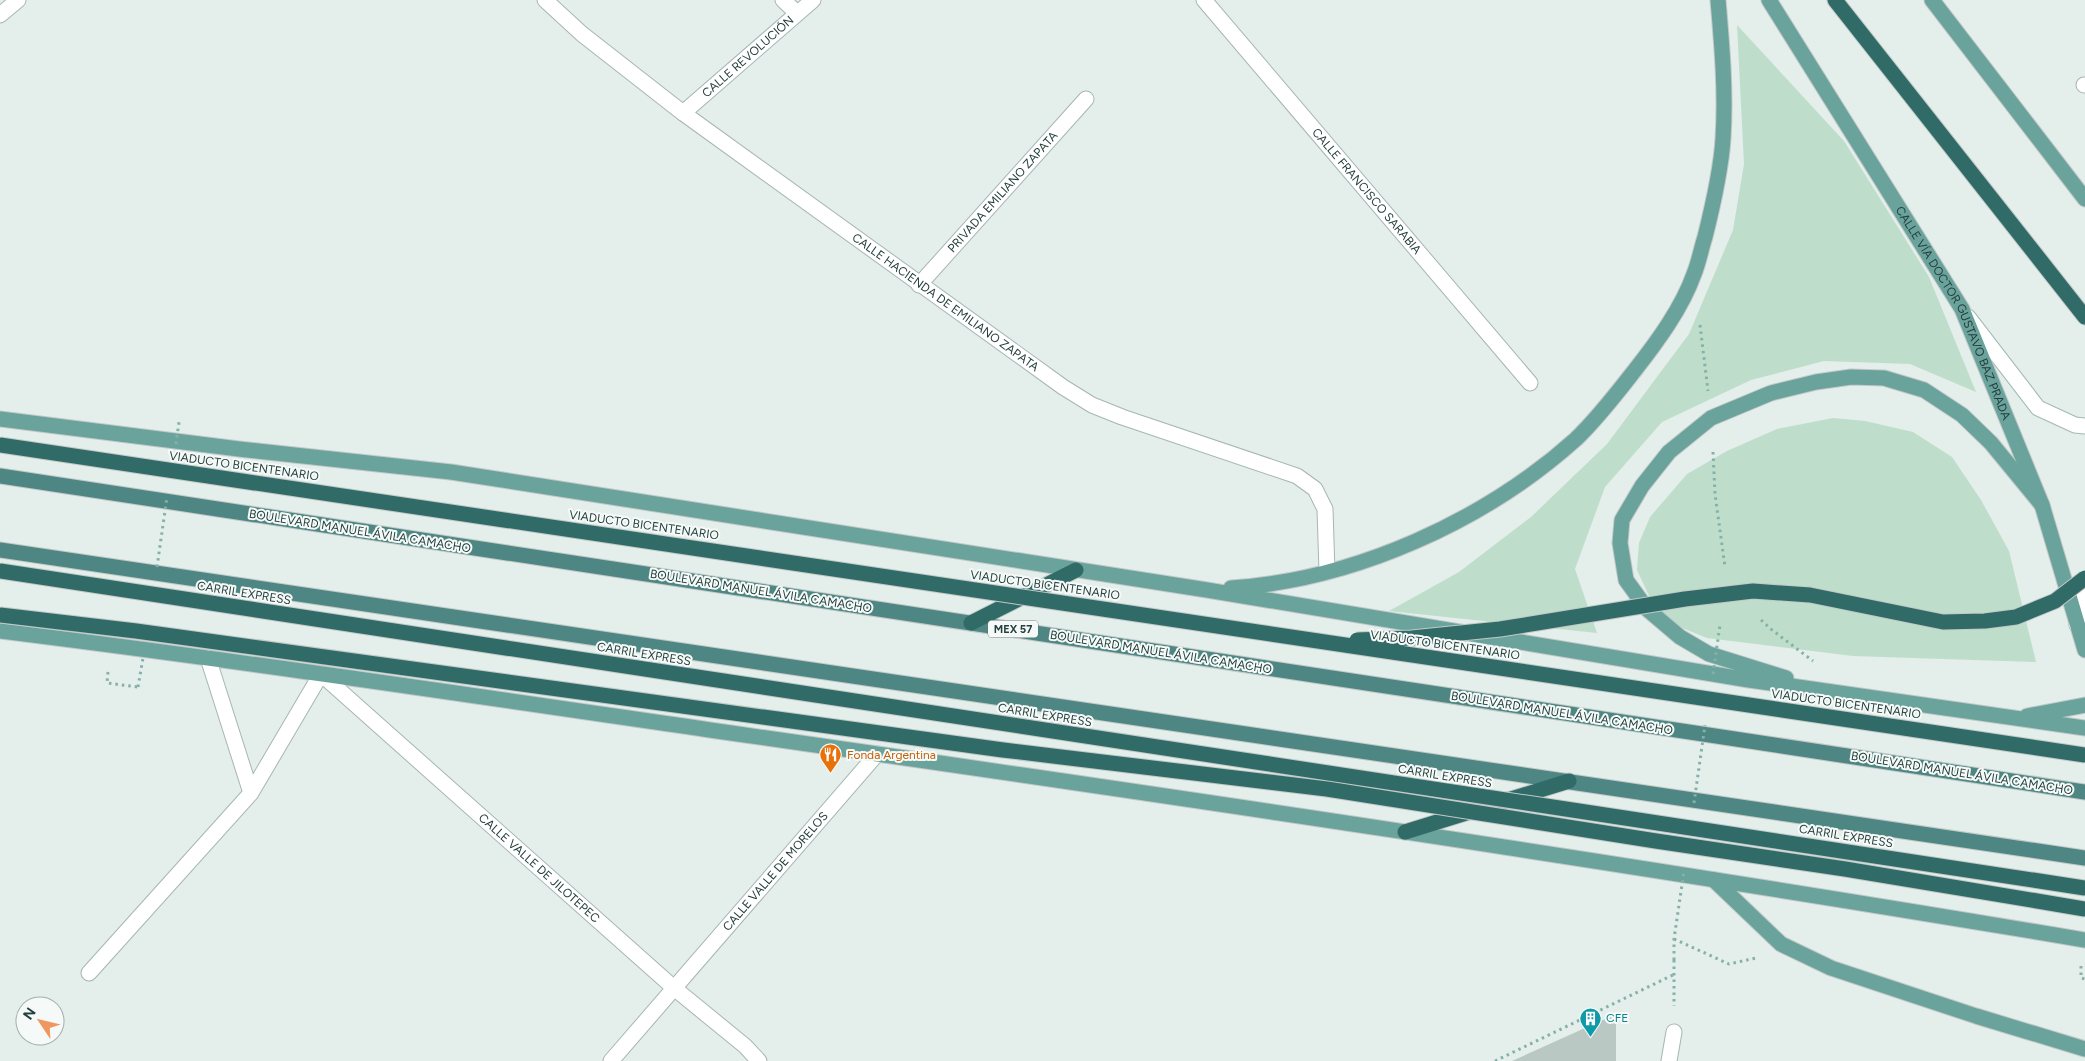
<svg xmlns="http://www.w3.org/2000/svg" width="2085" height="1061" font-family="Figtree,sans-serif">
	<rect width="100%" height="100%" fill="#e4eeeb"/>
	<!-- green -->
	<path fill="#bedecb" d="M1737,25L1844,141L1929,277L1976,392L1910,364L1824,361L1751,380L1662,422L1605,487L1575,569L1597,633L1389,611L1459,572L1531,517L1607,444L1689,334L1733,230L1744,164Z
		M1833,418L1865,421L1913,432L1952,457L1981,500L2009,551L2036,662L1853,656L1707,638L1670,623L1651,600L1637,570L1639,543L1650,517L1687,474L1727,451L1777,429Z"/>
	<!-- building -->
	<path fill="#bac8c4" d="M1616,1014V1061H1512Z"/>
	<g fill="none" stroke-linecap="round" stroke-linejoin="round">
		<defs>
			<path id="service" d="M2084,85H2085
				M208,658L251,793
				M89,973L251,793L321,674
				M1669,1061L1674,1032"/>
			<g id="minor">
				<path id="s1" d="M545,0L582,34L683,113L1063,387L1092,405L1122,417L1297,476L1315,489L1325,509L1327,572"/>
				<path d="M783,0L797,13"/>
				<path id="s2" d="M1204,0L1530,383"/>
				<path d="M0,15L18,0"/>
				<path id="s3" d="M683,113L813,0"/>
				<path id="s4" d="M919,285L1086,99"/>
				<path id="s5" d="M321,674L674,988L745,1046L759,1061"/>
				<path id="s6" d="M611,1061L877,754"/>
			</g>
			<path id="secondary" d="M1968,317L2038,408L2075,425L2085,426
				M2077,625L2085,586"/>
			<g id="primary">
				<path id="s7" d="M1769,0L1962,309L2042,505L2085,650"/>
				<path d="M1932,0L2085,199"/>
				<path d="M0,419L239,449L451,472L1207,590L1749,680L2085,728"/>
				<path d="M1231,588C1354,580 1485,521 1576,439C1598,418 1617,393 1635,370C1657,342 1682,308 1694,274C1699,262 1701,249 1705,237C1713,205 1721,171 1723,139C1726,92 1722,46 1718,0"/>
				<path d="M0,631C242,661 483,697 724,732C1178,797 1632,864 2085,940"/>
				<path d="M1786,678L1709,654L1680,637L1647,609L1626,580L1620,543L1622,520L1642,486L1669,452L1711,418L1771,393L1816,382L1851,377L1884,378L1924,390L1962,415L1991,443L2042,505"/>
				<path d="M2027,716L2085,705"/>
				<path d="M1714,880L1781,944L1831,968L1976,1016L2085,1049"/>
			</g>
			<path id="trunk" d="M0,476L2085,792
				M0,550L2085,858"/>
			<path id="motorway" d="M1835,0L2085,317
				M971,623L1076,570
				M1405,832L1569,781"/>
		</defs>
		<!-- service casing -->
		<use href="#service" stroke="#a7b6b3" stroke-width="17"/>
		<!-- minor casing -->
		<use href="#minor" stroke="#a7b6b3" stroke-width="17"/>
		<!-- secondary casing -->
		<use href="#secondary" stroke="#a3b9b4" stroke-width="17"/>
		<!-- primary casing -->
		<use href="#primary" stroke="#c2c9c8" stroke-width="17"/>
		<!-- trunk casing -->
		<use href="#trunk" stroke="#c2c9c8" stroke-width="17"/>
		<!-- motorway casing -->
		<use href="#motorway" stroke="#c2c9c8" stroke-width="17"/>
		<!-- path -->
		<path stroke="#85b1a9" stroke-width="3" stroke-dasharray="2.5 4" stroke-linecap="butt" d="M1700,325L1708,391
			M1713,452L1715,494L1725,567
			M1761,620L1772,630L1813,661
			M108,672L107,683L138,687
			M1674,939L1729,964L1756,958
			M1674,960V1006
			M2081,966V978L2085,979
			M1495,1061L1675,974"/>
		<!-- service -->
		<use href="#service" stroke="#fff" stroke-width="15"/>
		<!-- minor -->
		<use href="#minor" stroke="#fff" stroke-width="15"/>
		<!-- secondary -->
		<use href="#secondary" stroke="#fff" stroke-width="15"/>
		<!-- primary -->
		<use href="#primary" stroke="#6aa29c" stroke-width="15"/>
		<!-- trunk -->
		<use href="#trunk" stroke="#4d8682" stroke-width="15"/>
		<!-- motorway -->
		<use href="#motorway" stroke="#306b67" stroke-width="15"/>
		<defs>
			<path id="motorway-bridge" d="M0,445L2085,755
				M0,571L2085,888
				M0,615L136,631L1003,750L1327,789L1656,841L1845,869L2085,909
				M1357,640L1412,638L1500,629L1685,599L1753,591L1810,595L1943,622L1985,621L2016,617L2055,601L2085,578"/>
		</defs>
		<!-- motorway-bridge casing -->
		<use href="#motorway-bridge" stroke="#c2c9c8" stroke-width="17" stroke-linecap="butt"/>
		<!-- path-bridge -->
		<path stroke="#85b1a9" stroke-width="3" stroke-dasharray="2.5 4" stroke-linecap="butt" d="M176,444L179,422
			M157,567L167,497
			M1713,674L1720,625
			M138,687L143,658
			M1694,803L1705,725
			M1674,960V939L1684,871"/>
		<!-- motorway-bridge -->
		<use href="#motorway-bridge" stroke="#306b67" stroke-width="15"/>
	</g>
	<!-- icons -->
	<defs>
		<symbol id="restaurant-pin" viewBox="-11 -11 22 30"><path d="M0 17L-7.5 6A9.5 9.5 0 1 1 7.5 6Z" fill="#e8710a" stroke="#f5faf8"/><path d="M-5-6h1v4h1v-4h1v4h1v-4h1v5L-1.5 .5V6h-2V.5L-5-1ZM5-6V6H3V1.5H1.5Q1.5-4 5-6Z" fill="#fff"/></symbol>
		<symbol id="building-pin" viewBox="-11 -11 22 30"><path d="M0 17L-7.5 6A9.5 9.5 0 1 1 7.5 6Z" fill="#0f9aa8" stroke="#f5faf8"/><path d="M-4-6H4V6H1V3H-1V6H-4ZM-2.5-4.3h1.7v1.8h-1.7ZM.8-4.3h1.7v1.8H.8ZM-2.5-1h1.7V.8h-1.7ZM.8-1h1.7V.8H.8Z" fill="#fff"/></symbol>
	</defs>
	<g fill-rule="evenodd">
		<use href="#restaurant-pin" x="818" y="742" width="25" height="34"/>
		<use href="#building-pin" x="1578" y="1006" width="25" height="34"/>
	</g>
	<g text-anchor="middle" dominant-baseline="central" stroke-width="4" stroke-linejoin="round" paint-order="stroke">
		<!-- shield labels -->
		<rect fill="#f5faf8" stroke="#637774" stroke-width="1" x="988" y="620.5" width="50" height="17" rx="4"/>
		<g font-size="11" font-weight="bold" fill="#243f3c">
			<text x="1013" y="629">MEX 57</text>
		</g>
		<!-- street labels -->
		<g font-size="12" fill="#243f3c" stroke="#f5faf8">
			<text stroke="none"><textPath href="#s3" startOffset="86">CALLE REVOLUCIÓN</textPath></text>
			<text stroke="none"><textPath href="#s4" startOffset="125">PRIVADA EMILIANO ZAPATA</textPath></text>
			<text stroke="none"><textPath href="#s2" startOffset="251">CALLE FRANCISCO SARABIA</textPath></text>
			<text stroke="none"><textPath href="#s1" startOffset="502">CALLE HACIENDA DE EMILIANO ZAPATA</textPath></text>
			<text stroke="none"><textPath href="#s7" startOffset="364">CALLE VÍA DOCTOR GUSTAVO BAZ PRADA</textPath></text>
			<text transform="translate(244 466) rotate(8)">VIADUCTO BICENTENARIO</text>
			<text transform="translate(644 525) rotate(8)">VIADUCTO BICENTENARIO</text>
			<text transform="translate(360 531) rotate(9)">BOULEVARD MANUEL ÁVILA CAMACHO</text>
			<text transform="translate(1045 585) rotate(8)">VIADUCTO BICENTENARIO</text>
			<text transform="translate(761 591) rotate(9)">BOULEVARD MANUEL ÁVILA CAMACHO</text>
			<text transform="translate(244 593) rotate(9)">CARRIL EXPRESS</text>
			<text transform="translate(1445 645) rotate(8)">VIADUCTO BICENTENARIO</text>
			<text transform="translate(1161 652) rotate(9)">BOULEVARD MANUEL ÁVILA CAMACHO</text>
			<text transform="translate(644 654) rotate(9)">CARRIL EXPRESS</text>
			<text transform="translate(1846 704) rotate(8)">VIADUCTO BICENTENARIO</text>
			<text transform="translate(1562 713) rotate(9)">BOULEVARD MANUEL ÁVILA CAMACHO</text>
			<text transform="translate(1045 715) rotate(9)">CARRIL EXPRESS</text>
			<text transform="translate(1962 773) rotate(9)">BOULEVARD MANUEL ÁVILA CAMACHO</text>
			<text transform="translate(1445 776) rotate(9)">CARRIL EXPRESS</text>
			<text transform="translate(1846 836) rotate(9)">CARRIL EXPRESS</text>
			<text stroke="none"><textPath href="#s5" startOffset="292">CALLE VALLE DE JILOTEPEC</textPath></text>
			<text stroke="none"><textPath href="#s6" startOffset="251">CALLE VALLE DE MORELOS</textPath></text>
		</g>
		<!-- food labels -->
		<g font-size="12" fill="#c56008" stroke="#f5faf8" text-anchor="start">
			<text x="847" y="755">Fonda Argentina</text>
		</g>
		<!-- culture labels -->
		<g font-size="12" fill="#0d838f" stroke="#f5faf8" text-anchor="start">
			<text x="1606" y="1018">CFE</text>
		</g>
	</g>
	<!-- north arrow -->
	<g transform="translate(40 1021) rotate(305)"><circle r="24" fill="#f5faf8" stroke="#a1afad"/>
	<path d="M0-4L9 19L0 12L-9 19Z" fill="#f09760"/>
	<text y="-8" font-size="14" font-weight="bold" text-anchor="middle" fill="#243f3c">N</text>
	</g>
</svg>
